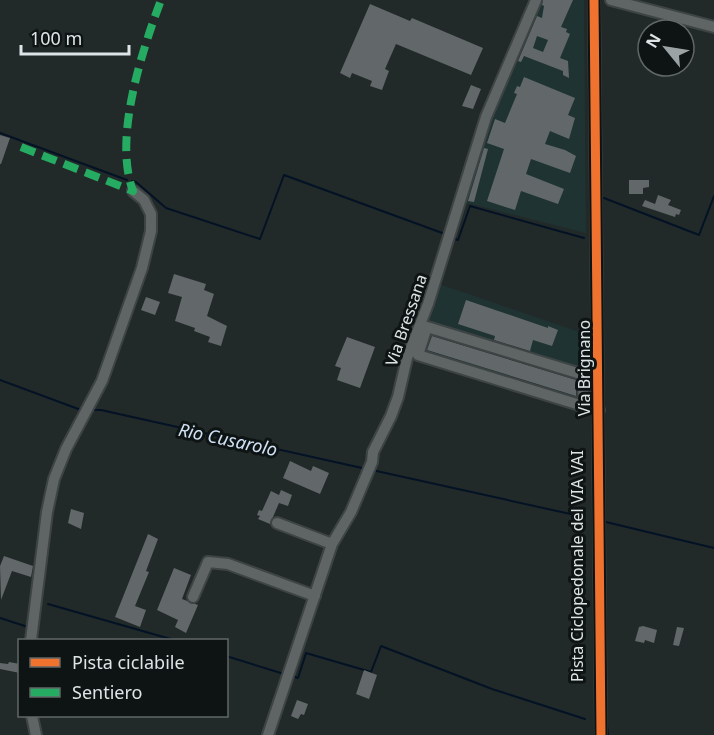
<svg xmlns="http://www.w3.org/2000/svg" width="714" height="735" font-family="'Noto Sans',sans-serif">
	<rect width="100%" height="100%" fill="#222929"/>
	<!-- built -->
	<path fill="#1f3333" d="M538,0H584L586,233L463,202L480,143Z
		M439,284L588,335L587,414L415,359Z"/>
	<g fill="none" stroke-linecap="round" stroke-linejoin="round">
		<!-- stream -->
		<path stroke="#031224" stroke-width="2" d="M0,133L127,180
			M132,181L136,182L166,208L260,239L284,175L445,234
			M604,198L699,235L714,196
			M455,239L458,240L470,206L584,238
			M0,380L81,410
			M93,410H101L362,468
			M372,470L584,517
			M606,522L714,548
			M48,604L174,640
			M0,618L28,627
			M226,656L284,674
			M292,676L298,678L306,653L371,672L381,646L492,689L585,719
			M607,726L608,735"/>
	</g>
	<!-- building -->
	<path fill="#626869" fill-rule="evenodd" d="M543,0H573L561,27L567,29L566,32L570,34L560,58L568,61L569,78L563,75V71L524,56L521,62L518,61L537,16L542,18L544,6L542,5ZM537,36L548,40L543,52L533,48Z
		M370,4L410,21L412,18L483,48L471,75L396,44L385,69L389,71L382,90L370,86L372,81L352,73L350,78L340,73Z
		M524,77L575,98L568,115L575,118L569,139L550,131L545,144L565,150L576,156L570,173L531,159L526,174L564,189L558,204L521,191L515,210L487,201L504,149L487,143L495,119L505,123L517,94L514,93L517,86L520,87Z
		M471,85L481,89L473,109L462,106Z
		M0,135L10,138L1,164H0Z
		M484,148L488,149L474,202L468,201Z
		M629,180H649V187L643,188V194H629Z
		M658,195L671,200L668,205L681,210L679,215L676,214L675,217L642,206L645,200L655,204Z
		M174,274L206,284L204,290L214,294L207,316L227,326L221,346L208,342L210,337L194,331L195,328L175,321L182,297L168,293Z
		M146,297L160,302L155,315L141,310Z
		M466,300L548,328V326L558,330L552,346L533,340L530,351L494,340L495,336L458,324Z
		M432,336L576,380V396L427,350Z
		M347,337L375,347L360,388L337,380L341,368L335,366Z
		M290,461L311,471L313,466L329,473L320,494L283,478Z
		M281,490L292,495L288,506L279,503L270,524L258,519L260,516L257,515L259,510L262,511L271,491L279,495Z
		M71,509L84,513L81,529L68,523Z
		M148,534L158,539L146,571L149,572L135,606L146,610L140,627L115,617Z
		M4,556L33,566L31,577L12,571L1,600L0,566Z
		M174,568L191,575L182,599L198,605L186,633L175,627L178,620L157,610Z
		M643,626L657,630L654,643L645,640L644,643L635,641L639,627Z
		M677,627L684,628L679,646L673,645Z
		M9,662L20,664V673L0,669V663L8,664Z
		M364,670L377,675L369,699L356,694Z
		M297,700L308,704L304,715L301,714L298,719L291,716Z"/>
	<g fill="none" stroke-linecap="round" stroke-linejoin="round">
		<defs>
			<path id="minor" d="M594,0L601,735
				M611,0L714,27
				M583,406L584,375L427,327L418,355L583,406L599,410
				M277,523L332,544
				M193,597L208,562L228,564L315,596
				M31,640L47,512L54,479L66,449L102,381L142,268L151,231V214L144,200L133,191
				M32,716L36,735
				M268,735L332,544L351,512L372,462L373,452L391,416L398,397L407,358L428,304L486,117L536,0"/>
		</defs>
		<!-- minor casing -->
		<use href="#minor" stroke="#3e4344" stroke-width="14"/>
		<!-- minor -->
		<use href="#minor" stroke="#5f6464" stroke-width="10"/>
		<!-- quiet -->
		<path stroke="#26ab63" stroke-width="8" stroke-dasharray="15 8" stroke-linecap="butt" d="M21,147L133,191C113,138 142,51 161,0"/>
		<defs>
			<path id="cycleway" d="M594,0L601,735"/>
		</defs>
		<!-- cycleway casing -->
		<use href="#cycleway" stroke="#0e1313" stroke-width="13"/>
		<!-- cycleway -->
		<use href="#cycleway" stroke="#ef722f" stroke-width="9"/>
	</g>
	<g text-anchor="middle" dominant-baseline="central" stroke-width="6" stroke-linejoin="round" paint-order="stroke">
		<!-- street labels -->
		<g font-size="16" fill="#dde5e6" stroke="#0e1313">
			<text transform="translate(406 320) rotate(-71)">Via Bressana</text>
			<text transform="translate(584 368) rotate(-90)">Via Brignano</text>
			<text transform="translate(577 566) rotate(-90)">Pista Ciclopedonale del VIA VAI</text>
		</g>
		<!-- water labels -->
		<g font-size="18" font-style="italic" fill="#d0e2f6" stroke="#0e1313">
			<text transform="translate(228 439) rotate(12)">Rio Cusarolo</text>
		</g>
	</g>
	<!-- legend -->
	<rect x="18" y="639" width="210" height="78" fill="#0e1313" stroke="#616767" stroke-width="1.5"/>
	<rect x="30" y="658" width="30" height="9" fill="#ef722f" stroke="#616767" stroke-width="1.5"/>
	<text x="72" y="669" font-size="18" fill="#dde5e6">Pista ciclabile</text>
	<rect x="30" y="688" width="30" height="9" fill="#26ab63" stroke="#616767" stroke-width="1.5"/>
	<text x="72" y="699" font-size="18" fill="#dde5e6">Sentiero</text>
	<!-- north arrow -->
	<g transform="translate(666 48) rotate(300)"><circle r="28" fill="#0e1313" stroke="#616767" stroke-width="1.5"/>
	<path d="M0-4.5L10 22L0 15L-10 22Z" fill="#9ca3a4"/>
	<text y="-9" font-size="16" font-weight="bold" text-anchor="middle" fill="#dde5e6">N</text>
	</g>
	<!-- scale -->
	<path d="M21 45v9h108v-9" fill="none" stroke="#dde5e6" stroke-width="3"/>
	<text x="30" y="45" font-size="18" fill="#dde5e6" stroke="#0e1313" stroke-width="4.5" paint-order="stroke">100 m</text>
</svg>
